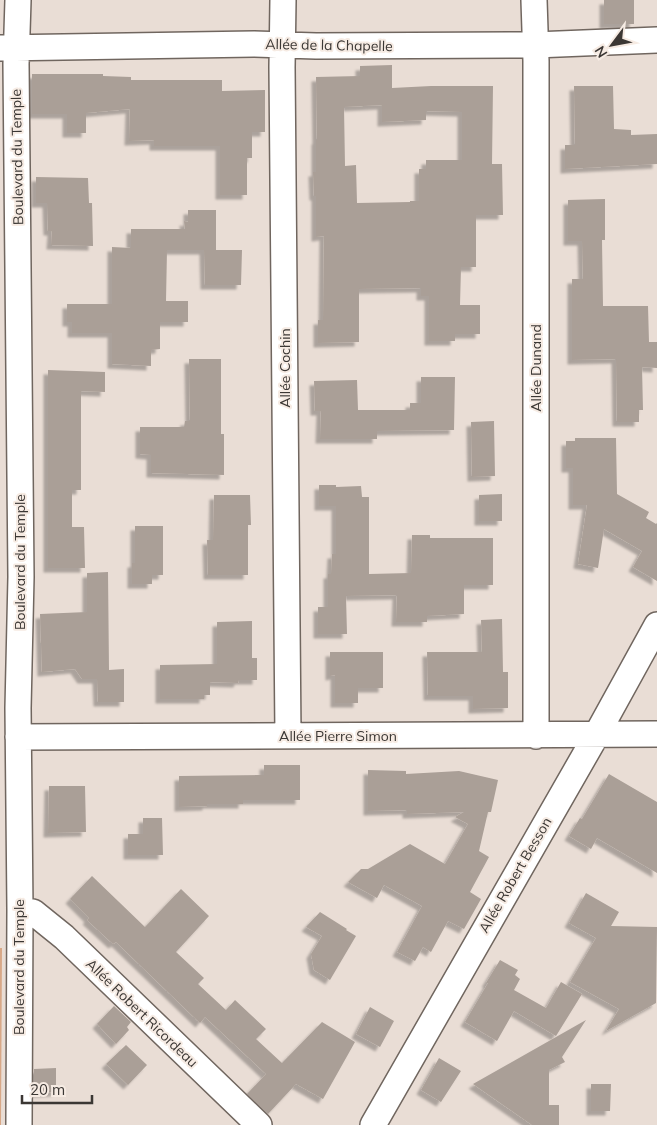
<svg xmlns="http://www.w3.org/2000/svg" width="657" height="1125" font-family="Mulish,sans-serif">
	<defs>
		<filter id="shadow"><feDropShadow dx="-4.5" dy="4.5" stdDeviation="1" flood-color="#0004"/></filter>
	</defs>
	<rect width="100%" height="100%" fill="#e9ddd5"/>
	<!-- green -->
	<path fill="#d8a887" d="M0,948H2L1,1125H0Z"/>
	<!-- building -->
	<path fill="#aa9f97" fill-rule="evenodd" filter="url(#shadow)" d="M604,0H634V24H604Z
		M392,65V88L431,86H493L492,164H502L503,215H476V267H461L460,305H480V334H455V341H429V296H421V288L359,289V342L318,343V320H323L324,236L316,237V196H314L313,172H316V140H317L316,77L360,76V66ZM382,105V122L426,120V111L462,112V160H426V169H419V201H410V202L357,203L356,165L345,166L344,107Z
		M32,74H103V76L131,77V80H222V91L265,90V132H252V158H247V195H220V146H154V140L129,141L130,109L86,113V133H67V114H32Z
		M574,86H613L614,129L631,130V135L657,134V164L565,169V145H575Z
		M36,177L88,178L89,203H92L93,246L51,245L52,231H48L47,203H36Z
		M605,199V240H602L603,306H648L649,342H657V368L642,367L643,410H639V422H617L616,359L572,360V279H583L582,241H568V200Z
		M188,210H216V250H167L166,301H188V322H160V349L151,350V366L112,364V333H72V322H67V304H112V247L131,248V229H185L184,221L188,222Z
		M204,250H242L241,285H205Z
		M189,359H221V434H224V475L151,473V455L140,454V427H184L185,421H190Z
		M48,370L105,372V392L81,391V490H72V527H84L85,568H48Z
		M421,377H455L454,430L377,431V439H320L321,411H315L314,381L357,380L358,410H410V403H421Z
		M494,421L495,476L472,477L471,422Z
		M575,438H616L617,494L649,512L646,518L656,524L657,523V581L633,567L642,551L604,529L598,568L578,564L587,505H573V468H566V441H575Z
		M319,485H336V487L361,486L362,497H369V574L411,573L412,535H430V538H493V585H464V614L427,616V622H396L397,595L346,596L347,634H318V607H328V574H331L332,554H336V506H319Z
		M502,494V521H479V495Z
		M214,495H250L251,525H248V575H208L207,540H213Z
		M135,526H163V575H152V584H132V563H135Z
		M108,572L109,670L124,669V702H98L97,679H82L75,669L42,672L40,614L87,612V573Z
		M502,619L503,672H508V708L473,709V696H428L427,652H482L481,620Z
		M252,621V658H257V680H239L238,683L210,682V695H204V699H160V665L217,664V622Z
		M330,652H383V688H358V703H335V675L330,676Z
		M264,765H300V800H243V804H207V806L179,807V776L264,775Z
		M368,770L406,771V774L459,771L498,780L491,812H488L479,851L489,857L470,892L481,899L464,929L448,921L431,952L423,947L415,961L397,952L422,906L384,885L377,898L348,882L361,869H368L410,844L445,864L468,824L455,817L464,812L407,814V810L368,811Z
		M609,774L657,802V873L597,838L591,849L569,836L580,818L582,819Z
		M49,786H85L86,832L48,833Z
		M143,818H162L163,855H128V834H143Z
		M92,876L145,927L181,889L209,916L176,952L204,978L198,984L226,1010L235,1000L266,1029L256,1039L282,1063L322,1022L355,1042L323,1099L296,1084L268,1114L247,1094L266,1074L205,1017L200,1023L116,942L113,944L87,920L89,918L70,899Z
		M586,893L619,912L611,926L657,927L656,1003L606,1031L619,1009L570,982L596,938L569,923Z
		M320,912L347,929L346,930L356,936L330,980L314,970L311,954L322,936L306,927Z
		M500,960L518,970L515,975L520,979L514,990L546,1008L561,982L582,994L556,1036L514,1011L497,1041L465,1022L488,983H486Z
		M114,1006L131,1022L127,1027L129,1030L116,1044L97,1024Z
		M370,1007L394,1021L380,1047L356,1034Z
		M586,1020L562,1057L565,1062L549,1070V1105H559V1125H532L473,1084Z
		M126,1045L147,1065L128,1085L106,1064Z
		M439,1058L461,1071L441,1102L421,1090Z
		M56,1068V1092L34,1093V1069Z
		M591,1084H611L610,1111H591Z"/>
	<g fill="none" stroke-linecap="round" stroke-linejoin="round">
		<defs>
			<path id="minor" d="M18,0L16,64L21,577L18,708L20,910L19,1125
				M283,0L282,67L288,736
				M534,0L536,61V736
				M0,48L254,44L316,46L535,45L657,40
				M18,737L657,734
				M20,910L33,912L64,937L259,1125
				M373,1125L597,734L657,625"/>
		</defs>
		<!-- minor casing -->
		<use href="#minor" stroke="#70665f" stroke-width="28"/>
		<!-- minor -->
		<use href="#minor" stroke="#fff" stroke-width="25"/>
	</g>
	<g text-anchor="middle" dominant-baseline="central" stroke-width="4" stroke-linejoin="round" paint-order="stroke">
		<!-- street labels -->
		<g font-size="14" fill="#3b3734" stroke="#f6ebe3">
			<text transform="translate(329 45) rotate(1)">Allée de la Chapelle</text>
			<text transform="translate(17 157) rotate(-91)">Boulevard du Temple</text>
			<text transform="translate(285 368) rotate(-90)">Allée Cochin</text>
			<text transform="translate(536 368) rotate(-90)">Allée Dunand</text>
			<text transform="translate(20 562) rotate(-90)">Boulevard du Temple</text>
			<text x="338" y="736">Allée Pierre Simon</text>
			<text transform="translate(515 875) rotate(-60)">Allée Robert Besson</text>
			<text transform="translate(19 967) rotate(-90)">Boulevard du Temple</text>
			<text transform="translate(142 1013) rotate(44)">Allée Robert Ricordeau</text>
		</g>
	</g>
	<!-- north arrow -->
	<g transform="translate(612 45) rotate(238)" stroke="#f6ebe3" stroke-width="4" paint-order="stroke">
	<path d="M0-4L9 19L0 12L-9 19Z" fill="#3b3734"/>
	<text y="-8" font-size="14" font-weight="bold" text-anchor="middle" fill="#3b3734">N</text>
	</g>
	<!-- scale -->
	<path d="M22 1095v8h70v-8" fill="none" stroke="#3b3734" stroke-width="2.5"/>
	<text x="30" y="1095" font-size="15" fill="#3b3734" stroke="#f6ebe3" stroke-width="4" paint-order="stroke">20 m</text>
</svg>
